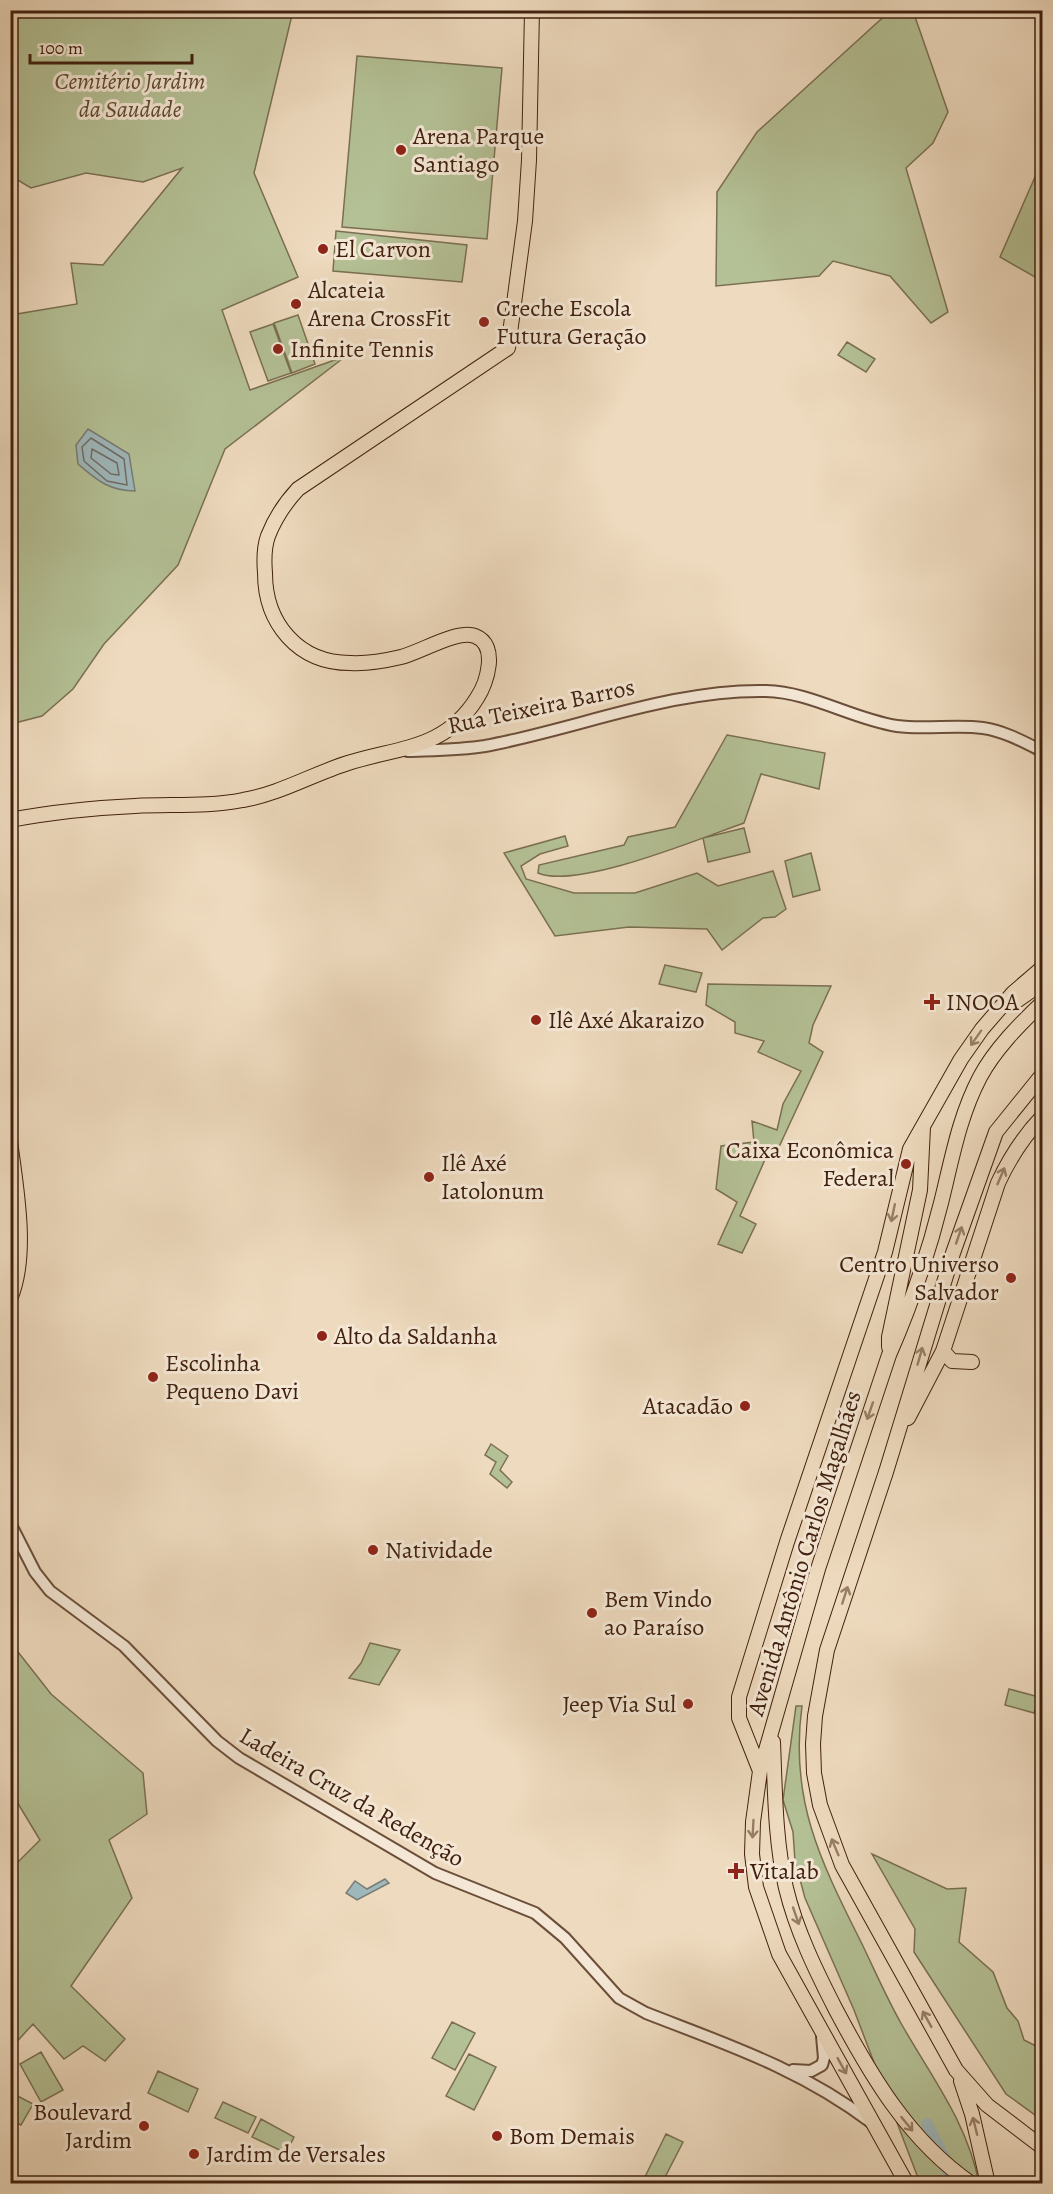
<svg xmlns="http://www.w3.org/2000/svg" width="1053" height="2194" font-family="Alegreya,serif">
	<rect width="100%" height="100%" fill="#eedabe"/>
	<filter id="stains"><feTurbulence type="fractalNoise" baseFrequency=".00333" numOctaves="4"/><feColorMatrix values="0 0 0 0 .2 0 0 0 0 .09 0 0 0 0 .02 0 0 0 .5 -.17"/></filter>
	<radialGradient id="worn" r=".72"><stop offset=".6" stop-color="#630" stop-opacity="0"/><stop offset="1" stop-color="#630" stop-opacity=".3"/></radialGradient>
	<!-- green -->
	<path fill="#b4c095" stroke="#7a7052" stroke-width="1.5" d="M10,11H293L254,173L298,277L222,310L250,390L346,356L225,449L178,565L104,644L73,689L42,716L11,724V315L77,304L71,263L103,265L182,168L143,182L86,173L31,188L11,176Z
		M890,11H913L948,112L933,143L906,168L948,312L931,323L890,276L833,261L819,276L716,286L717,192L757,132Z
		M357,56L502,68L487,239L342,227Z
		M1042,161V281L1000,257Z
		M336,231L467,245L462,282L333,271Z
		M298,315L315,364L292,373L274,323Z
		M273,324L291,373L268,381L250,332Z
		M847,342L875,359L866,372L838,355Z
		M727,735L825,753L819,789L761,774L744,823C701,838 577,890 538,873L539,865L624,845L628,837L675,827Z
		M744,828L750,852L708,862L703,838Z
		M565,836L568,846L540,854L521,866L526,879L574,893H635L697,873L718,886L773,871L786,909L775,917L763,918L722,950L707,929L629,927L555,936L504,853Z
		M811,853L820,890L793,897L785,861Z
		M665,965L702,973L696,992L659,984Z
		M708,984L831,986L813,1025L809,1043L823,1052L778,1149L771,1146L740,1216L756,1224L742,1253L718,1244L737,1202L716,1189L721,1146L754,1142L752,1121L777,1130L783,1104L801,1071L758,1052L764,1041L735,1033V1022L706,1005Z
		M491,1444L508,1456L500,1470L512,1482L507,1488L490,1474L496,1462L485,1455Z
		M11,1643L51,1694L143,1773L147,1814L109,1840L132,1898L71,1986L125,2039L105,2061L83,2046L64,2059L33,2024L11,2048V1869L40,1840L11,1792Z
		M370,1643L400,1650L379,1685L349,1678L361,1663Z
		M1009,1689L1039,1697L1034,1713L1005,1705Z
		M796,1706H802C789,1800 821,1862 862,1944C875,1971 887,1999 902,2025C932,2078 967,2122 979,2183H920L854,2010L805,1898L795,1861L793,1832L783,1800Z
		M872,1854L947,1889L966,1888L959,1942L993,1972L1007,2008L1018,2021L1024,2040L1042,2049V2120L1006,2094L914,1952L915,1929Z
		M452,2022L475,2033L455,2070L432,2058Z
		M41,2052L63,2090L41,2102L20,2064Z
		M469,2054L496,2067L474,2110L446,2096Z
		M158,2071L198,2089L188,2112L148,2093Z
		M10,2092L33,2104L21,2125L11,2120Z
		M223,2102L256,2117L248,2133L215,2118Z
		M261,2119L294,2137L286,2153L252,2137Z
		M666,2134L683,2142L662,2183H642Z"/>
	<!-- water -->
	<path fill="#9eb8bc" stroke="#797c76" stroke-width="1.5" d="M88,429L129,454L135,491C109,491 97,480 78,464L76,445Z
		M385,1879L389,1883L357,1900L346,1893L355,1881L367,1889Z"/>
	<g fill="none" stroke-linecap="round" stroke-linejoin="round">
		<!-- shore -->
		<path stroke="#706c65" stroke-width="1.5" d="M91,438L124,459L127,485L107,481L84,461L82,447Z
			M92,449L117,463L119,475L111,474L91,458Z"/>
		<!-- canal -->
		<path stroke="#9eb8bc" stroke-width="12" d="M927,2124L946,2161L951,2184"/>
		<defs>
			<path id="minor" d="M408,751C433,750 460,750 485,746C577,729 671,689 766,691C811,692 852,719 897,726C926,730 955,724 983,728C1004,731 1024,742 1042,751
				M10,1523L35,1572L50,1591L124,1646L217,1741L239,1758L435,1873L535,1913L565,1938L619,1998L646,2013C728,2045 801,2069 872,2123
				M793,2070L811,2071L822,2065L824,2058L822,2036"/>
			<path id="major" d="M10,820C52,812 93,808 135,806C171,804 207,807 243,800C279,794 313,774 348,763C398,747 445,750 477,698C487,683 499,645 475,636C458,629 421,652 401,657C384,661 367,664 350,663C298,663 265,623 265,573C264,561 264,547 268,536C275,518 285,503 298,489L508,348L525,221L529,160L532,10
				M1015,1002L1042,983
				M1042,1075L996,1132L953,1253L886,1472L827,1650L815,1716L813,1744L814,1773L820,1805L842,1865L956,2070L987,2105L1042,2147
				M10,1141C16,1187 29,1255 10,1299
				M889,1347V1337L920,1190L923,1127
				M943,1351L952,1361L972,1362
				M908,1418L943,1351L998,1183C1010,1157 1023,1137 1042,1117
				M773,1742C775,1790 775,1841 786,1888C796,1930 816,1971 836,2010C871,2076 909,2141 972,2184
				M760,1771L739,1718V1697L787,1542L885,1252L910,1149L961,1059L982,1029L1013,993L1042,968
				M961,2081L972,2114L988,2184
				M907,2184L779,1954L756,1887L752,1854L753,1822L760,1771L818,1569L889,1355C910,1307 928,1255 941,1203C952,1159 959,1117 980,1077C995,1049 1020,1024 1042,1003"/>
		</defs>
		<!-- minor casing -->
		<use href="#minor" stroke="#6c4f3a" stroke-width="14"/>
		<!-- major casing -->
		<use href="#major" stroke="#41210e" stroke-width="16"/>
		<!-- minor -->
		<use href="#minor" stroke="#f4e7d5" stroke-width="10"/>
		<!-- major -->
		<use href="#major" stroke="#eedabe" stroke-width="14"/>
	</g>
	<!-- one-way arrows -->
	<defs><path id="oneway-shaft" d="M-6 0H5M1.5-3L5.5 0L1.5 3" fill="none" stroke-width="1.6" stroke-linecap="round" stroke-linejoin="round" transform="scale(1.5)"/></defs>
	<g stroke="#987e66">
		<use href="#oneway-shaft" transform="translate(976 1038) rotate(125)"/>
		<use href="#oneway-shaft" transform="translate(1001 1176) rotate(-67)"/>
		<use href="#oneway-shaft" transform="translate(893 1213) rotate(102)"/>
		<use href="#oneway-shaft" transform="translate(959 1235) rotate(-71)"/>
		<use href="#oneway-shaft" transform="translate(920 1356) rotate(-74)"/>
		<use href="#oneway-shaft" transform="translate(870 1411) rotate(109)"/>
		<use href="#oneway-shaft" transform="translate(845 1595) rotate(-72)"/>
		<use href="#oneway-shaft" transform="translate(753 1829) rotate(93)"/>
		<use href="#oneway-shaft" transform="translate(835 1847) rotate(-113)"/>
		<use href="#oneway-shaft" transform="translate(796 1916) rotate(71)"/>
		<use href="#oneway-shaft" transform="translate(927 2019) rotate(-119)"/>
		<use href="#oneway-shaft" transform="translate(842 2066) rotate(61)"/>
		<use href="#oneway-shaft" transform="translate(907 2124) rotate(51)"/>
		<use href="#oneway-shaft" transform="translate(975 2126) rotate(-104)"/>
	</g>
	<!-- markers -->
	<g fill="#8f2418" stroke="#f4e7d5" stroke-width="2">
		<circle cx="401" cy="150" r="6"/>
		<circle cx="323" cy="249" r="6"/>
		<circle cx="296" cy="304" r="6"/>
		<circle cx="484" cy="322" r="6"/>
		<circle cx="278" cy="349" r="6"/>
		<path d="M929 993h6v6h6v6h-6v6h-6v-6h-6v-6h6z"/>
		<circle cx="536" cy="1020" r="6"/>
		<circle cx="906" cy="1164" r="6"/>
		<circle cx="429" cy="1177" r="6"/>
		<circle cx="1011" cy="1278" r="6"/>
		<circle cx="322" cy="1336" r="6"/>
		<circle cx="153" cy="1377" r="6"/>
		<circle cx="745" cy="1406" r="6"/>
		<circle cx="373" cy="1550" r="6"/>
		<circle cx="592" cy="1613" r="6"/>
		<circle cx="688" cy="1704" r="6"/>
		<path d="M733 1862h6v6h6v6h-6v6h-6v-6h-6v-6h6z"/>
		<circle cx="144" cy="2126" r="6"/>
		<circle cx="497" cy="2136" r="6"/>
		<circle cx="194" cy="2154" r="6"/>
	</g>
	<g text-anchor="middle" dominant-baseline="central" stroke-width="6" stroke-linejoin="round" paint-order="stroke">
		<!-- park labels -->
		<g font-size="24" font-style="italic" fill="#5e4930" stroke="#f4e7d5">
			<text x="130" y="81">Cemitério Jardim<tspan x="130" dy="28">da Saudade</tspan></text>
		</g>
		<!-- poi labels -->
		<g font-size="24" fill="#41210e" stroke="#f4e7d5" text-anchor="start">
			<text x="413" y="136">Arena Parque<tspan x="413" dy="28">Santiago</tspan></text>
			<text x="335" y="249">El Carvon</text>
			<text x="308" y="290">Alcateia<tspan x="308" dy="28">Arena CrossFit</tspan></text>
			<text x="496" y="308">Creche Escola<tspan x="496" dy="28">Futura Geração</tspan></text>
			<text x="290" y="349">Infinite Tennis</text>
			<text x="946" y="1002">INOOA</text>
			<text x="548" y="1020">Ilê Axé Akaraizo</text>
			<text x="894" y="1150" text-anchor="end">Caixa Econômica<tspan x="894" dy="28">Federal</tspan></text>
			<text x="441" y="1163">Ilê Axé<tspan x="441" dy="28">Iatolonum</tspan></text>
			<text x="999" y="1264" text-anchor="end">Centro Universo<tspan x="999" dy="28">Salvador</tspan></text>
			<text x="334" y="1336">Alto da Saldanha</text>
			<text x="165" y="1363">Escolinha<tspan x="165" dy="28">Pequeno Davi</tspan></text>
			<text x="733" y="1406" text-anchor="end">Atacadão</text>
			<text x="385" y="1550">Natividade</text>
			<text x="604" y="1599">Bem Vindo<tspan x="604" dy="28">ao Paraíso</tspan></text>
			<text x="676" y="1704" text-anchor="end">Jeep Via Sul</text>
			<text x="750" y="1871">Vitalab</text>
			<text x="132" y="2112" text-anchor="end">Boulevard<tspan x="132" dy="28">Jardim</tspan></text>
			<text x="509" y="2136">Bom Demais</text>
			<text x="206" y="2154">Jardim de Versales</text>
		</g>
		<!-- street labels -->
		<g font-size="24" fill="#41210e" stroke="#f4e7d5">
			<text transform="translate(541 706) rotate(-12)">Rua Teixeira Barros</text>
			<text transform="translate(804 1553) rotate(-73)">Avenida Antônio Carlos Magalhães</text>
			<text transform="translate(352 1797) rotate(30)">Ladeira Cruz da Redenção</text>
		</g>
	</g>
	<!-- margin -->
	<rect width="1053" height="2194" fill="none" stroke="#eedabe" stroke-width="36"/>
	<rect x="12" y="12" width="1029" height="2170" fill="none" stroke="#41210e" stroke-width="3"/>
	<rect x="18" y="18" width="1017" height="2158" fill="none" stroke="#41210e" stroke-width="1.5"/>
	<!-- scale -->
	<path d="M30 54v9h162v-9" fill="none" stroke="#41210e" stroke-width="3"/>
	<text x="39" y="54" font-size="18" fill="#41210e" stroke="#f4e7d5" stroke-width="4.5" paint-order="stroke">100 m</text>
	<rect width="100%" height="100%" filter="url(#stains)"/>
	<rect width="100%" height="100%" fill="url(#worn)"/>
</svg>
